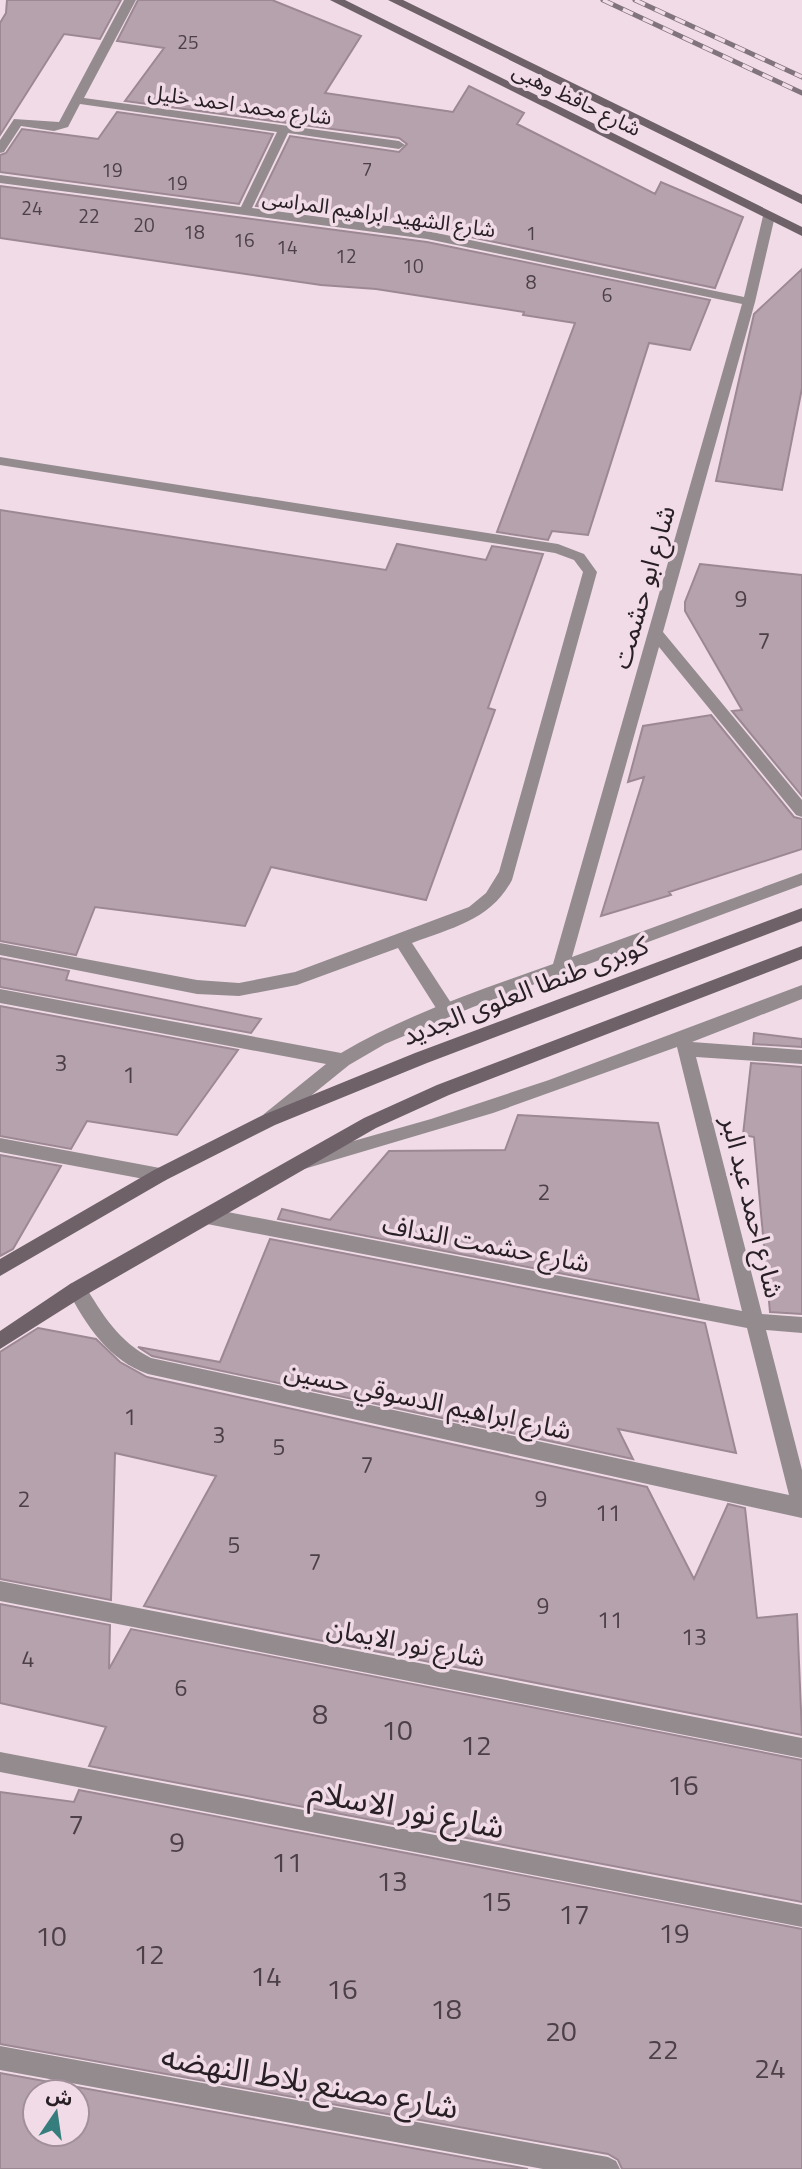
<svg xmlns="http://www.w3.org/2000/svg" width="802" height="2169" font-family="'Titillium Web','Noto Sans Arabic',sans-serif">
	<rect width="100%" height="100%" fill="#f1dbe7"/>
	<!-- building -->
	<path fill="#b6a2ad" stroke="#9c8893" stroke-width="2" fill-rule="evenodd" d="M7,0H121L100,39L64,34L0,135V23L6,13Z
		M138,0H272L361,36L325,93L453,112L469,86L524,113L517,124L655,194L661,182L743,217L715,288L427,228L256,206L290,136L399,152L407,144L399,138L125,101L164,48L117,41Z
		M117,112L273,134L239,204L0,172V155L6,153L22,129L98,139Z
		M0,186L427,242L710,300L690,350L649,343L588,535L552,531L548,540L497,532L575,323L523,315L524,312L376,289L321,285L0,238Z
		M802,269V388L782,490L716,481L754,314Z
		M0,510L386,570L397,544L486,560L492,546L543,554L488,708L495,710L426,900L271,867L245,926L95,907L76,955L0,941Z
		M700,564L802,575V796L732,711L742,710L685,611V602Z
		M711,715L794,817L802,819V849L669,892L671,895L601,916L644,777L628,782L643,726Z
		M0,958L69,971L66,980L261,1019L251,1033L0,987Z
		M0,1006L238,1050L177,1135L87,1121L71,1149L0,1136Z
		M754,1033L802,1039V1047L753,1044Z
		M751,1063L802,1067V1314L770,1312L754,1137L743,1135Z
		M518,1115L658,1123L699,1300L278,1219L282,1209L330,1220L389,1151L505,1150Z
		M0,1155L61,1166L13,1249L0,1256Z
		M270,1239L705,1323L736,1453L618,1429L633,1459L152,1356L138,1347L220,1362Z
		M38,1328L96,1339L120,1362L147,1377L647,1487L694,1579L728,1504L745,1508L757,1618L797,1614L802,1735L144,1606L216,1476L115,1453L111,1600L0,1579V1352Z
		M0,1604L110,1625L109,1669L131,1629L802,1760V1902L89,1766L106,1727L0,1703Z
		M79,1790L802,1929V2169H622L618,2160L608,2154L0,2044V1792L74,1802Z
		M0,2073L528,2169H0ZM35,2092H77V2134H35Z"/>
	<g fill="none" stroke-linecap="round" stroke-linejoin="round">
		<!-- service -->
		<path fill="#948b8f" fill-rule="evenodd" d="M0,457L558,544L584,554L597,572L512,880C491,920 452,928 412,943L453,1006L456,1011L453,1016H441L398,948L297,985L239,996L197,994L0,955V943L197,980L239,983L295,972L469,907L486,893L499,872L583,572L574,560L555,553L0,465Z"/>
		<!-- minor -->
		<path fill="#948b8f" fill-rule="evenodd" d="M124,0H136L84,98L399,141L405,145L399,149L288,133L252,208L427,231L744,297L763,216L769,212L775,216L755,302L663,632L802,800V817L796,815L659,647L572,957L802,873V885L473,1007L385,1044L349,1065L276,1124H264L261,1119L264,1114L326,1064L0,1003V989L341,1053C407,1014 481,990 553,964L742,304L427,239L0,183V175L241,207L277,132L80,104L68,127L54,131L21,126L4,152L0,153V140L14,119L59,122Z
			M802,985V999L692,1042L802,1050V1064L696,1057L762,1314L802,1317V1333L766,1330L802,1470V1518L148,1374C110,1361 85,1325 68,1290L70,1284L77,1282L84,1284C102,1314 119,1342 151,1358L789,1495L747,1328L207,1224L201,1221L198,1216L201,1211L207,1208L742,1311L677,1047L493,1113L304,1169L298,1167L295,1162L298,1157L304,1155L431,1119L549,1080Z
			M0,1138L160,1168L166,1170L169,1175L166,1180L160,1182L0,1152Z
			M0,1581L802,1738V1758L0,1601Z
			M0,1752L802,1905V1927L0,1772Z
			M0,2046L608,2157L616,2161L620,2169H543L0,2070Z"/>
		<!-- secondary -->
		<path fill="#6e6168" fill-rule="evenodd" d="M330,0H345L802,227V236Z
			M388,0H403L802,195V204Z
			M802,908V921L427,1063L275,1125L166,1180L0,1276V1259L154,1170L263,1115L415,1053Z
			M802,946V959L449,1095L376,1128L84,1296L0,1349V1331L70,1284L364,1118L437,1085Z"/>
		<defs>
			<path id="rail" d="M603,0L802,93
				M635,0L802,77"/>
		</defs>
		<!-- rail casing -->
		<use href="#rail" stroke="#82747c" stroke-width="5"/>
		<!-- rail -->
		<use href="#rail" stroke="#f1dbe7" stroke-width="3.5" stroke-dasharray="11" stroke-linecap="butt"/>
	</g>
	<g text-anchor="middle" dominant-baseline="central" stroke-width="7" stroke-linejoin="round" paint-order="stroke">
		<!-- far-number labels -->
		<g font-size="19" fill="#4c4046">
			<text x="188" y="41">25</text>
			<text x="367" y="168">7</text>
			<text x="112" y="169">19</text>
			<text x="177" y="182">19</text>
			<text x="32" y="207">24</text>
			<text x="89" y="215">22</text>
			<text x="144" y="224">20</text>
			<text x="194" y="231">18</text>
			<text x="531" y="232">1</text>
			<text x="244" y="239">16</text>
			<text x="287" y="246">14</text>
			<text x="346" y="255">12</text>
			<text x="413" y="265">10</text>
			<text x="531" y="281">8</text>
			<text x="607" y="294">6</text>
		</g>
		<!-- far-street labels -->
		<g font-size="21" fill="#282024" stroke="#f1dbe7">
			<text transform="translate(577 99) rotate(26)">شارع حافظ وهبى</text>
			<text transform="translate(240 104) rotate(8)">شارع محمد احمد خليل</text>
			<text transform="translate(379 213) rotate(8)">شارع الشهيد ابراهيم المراسى</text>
		</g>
		<!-- number labels -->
		<g font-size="23" fill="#4c4046">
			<text x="741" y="598">9</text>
			<text x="764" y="640">7</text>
			<text x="61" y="1062">3</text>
			<text x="129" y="1074">1</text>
			<text x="544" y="1191">2</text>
			<text x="130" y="1416">1</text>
			<text x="219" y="1434">3</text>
			<text x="279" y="1446">5</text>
			<text x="367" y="1464">7</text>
			<text x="24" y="1498">2</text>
			<text x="541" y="1498">9</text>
			<text x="608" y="1512">11</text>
			<text x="234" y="1544">5</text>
			<text x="315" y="1561">7</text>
			<text x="543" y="1605">9</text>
			<text x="610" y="1619">11</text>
			<text x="694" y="1636">13</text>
			<text x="28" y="1658">4</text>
			<text x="181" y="1687">6</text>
		</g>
		<!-- street labels -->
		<g font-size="26" fill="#282024" stroke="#f1dbe7">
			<text transform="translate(643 587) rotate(-74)">شارع ابو حشمت</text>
			<text transform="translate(525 990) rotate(-21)">كوبرى طنطا العلوى الجديد</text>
			<text transform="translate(753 1207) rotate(76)">شارع احمد عبد البر</text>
			<text transform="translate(486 1243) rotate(11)">شارع حشمت النداف</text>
			<text transform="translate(428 1400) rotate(12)">شارع ابراهيم الدسوقي حسين</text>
			<text transform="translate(406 1642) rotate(11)">شارع نور الايمان</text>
		</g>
		<!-- near-number labels -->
		<g font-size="28" fill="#4c4046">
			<text x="320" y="1713">8</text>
			<text x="397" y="1729">10</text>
			<text x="476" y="1744">12</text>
			<text x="683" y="1784">16</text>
			<text x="76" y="1823">7</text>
			<text x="177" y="1841">9</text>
			<text x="287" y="1861">11</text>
			<text x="392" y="1880">13</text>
			<text x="496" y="1900">15</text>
			<text x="574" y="1913">17</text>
			<text x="674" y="1932">19</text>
			<text x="51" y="1935">10</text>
			<text x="149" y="1953">12</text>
			<text x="266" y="1975">14</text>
			<text x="342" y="1988">16</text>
			<text x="446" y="2008">18</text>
			<text x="561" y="2030">20</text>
			<text x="663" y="2048">22</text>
			<text x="770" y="2067">24</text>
		</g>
		<!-- near-street labels -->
		<g font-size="32" fill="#282024" stroke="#f1dbe7">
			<text transform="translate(407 1808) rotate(11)">شارع نور الاسلام</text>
			<text transform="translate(310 2081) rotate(10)">شارع مصنع بلاط النهضه</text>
		</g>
	</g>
	<!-- north arrow -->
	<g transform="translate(56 2113) rotate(13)"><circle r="33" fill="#f1dbe7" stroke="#a19099" stroke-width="2"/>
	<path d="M0-5L12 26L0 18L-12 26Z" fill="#367e7e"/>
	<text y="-10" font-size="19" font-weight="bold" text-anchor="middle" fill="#282024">ش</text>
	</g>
</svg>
